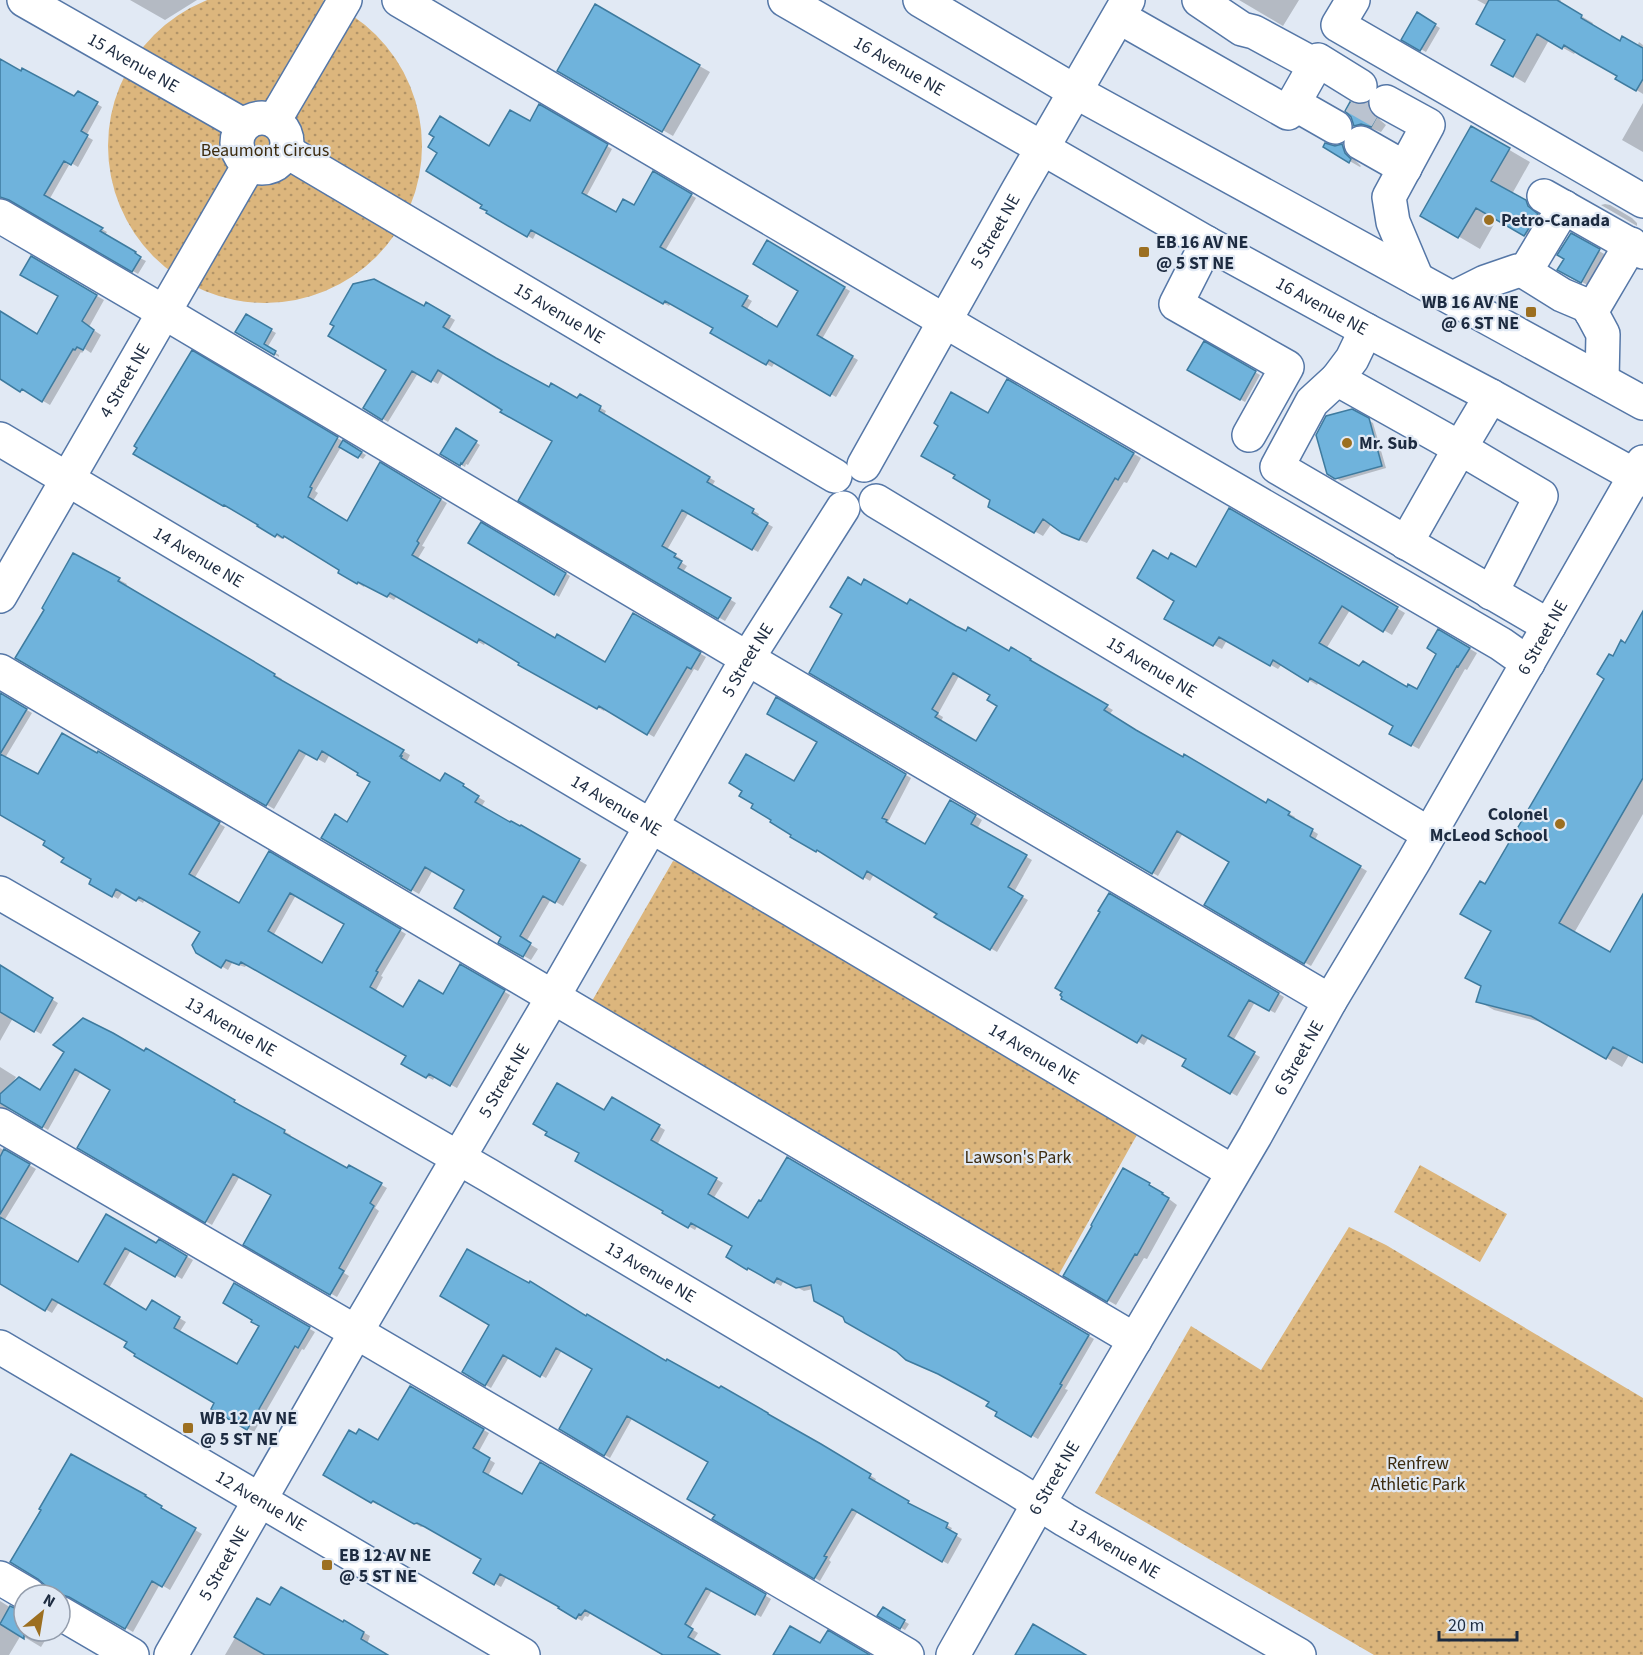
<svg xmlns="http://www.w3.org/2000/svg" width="1643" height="1655" font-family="'Source Sans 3',sans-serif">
	<defs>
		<pattern id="park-dots" width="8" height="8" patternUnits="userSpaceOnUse" patternTransform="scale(1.5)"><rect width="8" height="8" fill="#dcb67d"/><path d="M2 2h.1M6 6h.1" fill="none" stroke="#b29468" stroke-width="1.8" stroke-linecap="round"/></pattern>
	</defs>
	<rect width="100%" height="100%" fill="#e1e9f4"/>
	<!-- park -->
	<path fill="url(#park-dots)" d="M108 146a157 157 0 1 1 314 0a157 157 0 1 1-314 0Z
		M673,861L677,862L1138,1133L1058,1276L592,1001Z
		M1420,1165L1507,1214L1480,1262L1394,1212Z
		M1349,1227L1386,1245L1643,1398V1655H1374L1095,1493L1191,1326L1261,1370Z"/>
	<!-- shadow -->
	<path fill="#0003" fill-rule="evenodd" d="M130,0H197L165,20Z
		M1239,0H1299L1283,26Z
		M1477,0H1561L1559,3L1593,23L1592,26L1620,43L1637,47L1639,42L1643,45V94L1617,78L1619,75L1576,51L1574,54L1549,40L1525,83L1493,64L1507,40L1488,6Z
		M596,7L710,72L673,136L559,70Z
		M1418,15L1440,28L1426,52L1403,39Z
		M0,61L75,98L78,93L102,107L86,136L93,140L78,167L59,156L57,158L69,165L49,200L107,232L105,235L140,256V258L146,261L138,274L17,202L6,200L0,197Z
		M1643,103V152L1622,140Z
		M1367,105L1377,110L1380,120L1386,125L1381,132L1373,129L1365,131L1355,125L1359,106Z
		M545,109L612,149L586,197L616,214L634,207L654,173L696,198L665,251L752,301L746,311L778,329L800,290L768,242L850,291L822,339L858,360L836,397L775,362L772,367L739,348L715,327L671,303L669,306L537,231L533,239L488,212L490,148L531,123Z
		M1472,128L1530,162L1512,194L1547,214L1546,247L1497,219L1480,249L1422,215Z
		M1342,145L1352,151L1355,160L1361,166L1360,167L1325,147Z
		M1605,204L1610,205L1632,218L1637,223V226L1601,205Z
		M1571,235L1620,263L1602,293L1580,281L1566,259Z
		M31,258L104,300L89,327L101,335L91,353L85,349L82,353L81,352L50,405L0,376V313L38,336L60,296Z
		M427,304L455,320L448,332L549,389L578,400L580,396L606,411L604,415L715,481L712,486L759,514L757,518L773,527L758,552L689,512L667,550L681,559L679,561L687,566L683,572L736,603L725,621L520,500L554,440L444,372L438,384L418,373L388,422L365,408Z
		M246,316L276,333L267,348L279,355V357L237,332Z
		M1204,343L1260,375L1245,402L1189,370Z
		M192,352L366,455L363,459L341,447L315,491L318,493L313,501L347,523L381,465L447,503L422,546L425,547L417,560L555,640L606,664L634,615L706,657L698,671L694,669L654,737L606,708L604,711L526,668L521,663L486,641L484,645L397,596L394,600L365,584L364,587L340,572L341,570L291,539L290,540L284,537L282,539L259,526Z
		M1008,381L1141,458L1127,483L1124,482L1087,543L1072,537L1052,523L1043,536L990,506L988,415Z
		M1352,410L1373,423L1386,468L1341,481L1328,473Z
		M456,430L480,445L468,465L466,464L465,467L442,454Z
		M1230,510L1405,613L1392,635L1350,610L1326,649L1360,668L1407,689L1417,691L1438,653L1439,631L1477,653L1467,670L1465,669L1419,749L1391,734L1396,726L1319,681L1317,685L1282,664L1278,669L1227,640L1222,649L1166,619L1176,601L1169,561L1196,569Z
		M481,524L570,576L559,597L470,543Z
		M74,555L127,584L125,587L282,679L281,681L410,755L407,761L408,762L407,764L440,783L445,775L471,790L469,792L485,801L481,807L511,824L521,827L587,865L563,906L551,899L526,942L538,949L531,960L500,942L503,936L466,889L433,870L419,894L323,838L347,824L372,782L360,772L330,754L325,763L307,753L274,809L17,658L45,610Z
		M907,606L1035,665L1113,710L1109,715L1266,805L1268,801L1295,817L1294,819L1318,834L1315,840L1317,842L1367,871L1311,966L1206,905L1231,862L1183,833L1158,876L811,672ZM959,676L992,694L999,705L977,743L941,722L943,717L938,714Z
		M1643,614V814L1574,933L1610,954L1643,897V1062L1629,1055L1622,1067L1549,1024L1494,1010L1478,1001L1493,931L1486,886L1606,678L1614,658L1626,645Z
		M0,694L32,713L5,758L39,776L97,755L99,753L225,827L194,879L240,905L270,853L406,934L381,976L383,977L375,992L404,1009L443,996L460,966L510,995L457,1088L435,1076L433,1080L404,1063L408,1056L247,964L245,967L232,963L228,970L197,952L202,932L145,899L143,903L123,892L118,899L91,883L93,878L47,841L0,813ZM296,895L346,924L321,965L273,936Z
		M777,699L911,778L888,822L892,825L891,826L925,846L951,802L982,820L977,829L1032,860L1014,892L1028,900L997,952L937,917L939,913L874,874L870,881L823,853V854L792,836L793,834L773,820L819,741Z
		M1109,895L1284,997L1275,1013L1255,1002L1233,1041L1260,1057L1237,1096L1184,1065L1188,1059L1149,1037L1144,1045L1063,998Z
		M0,967L58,1003L41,1034L13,1018L0,1041Z
		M146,1050L240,1105L239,1106L291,1135L289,1138L347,1170L349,1167L387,1188L375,1208L379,1211L344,1273L349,1276L337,1297L245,1244L273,1195L240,1176L212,1225L79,1147L112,1090L81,1071L48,1130L17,1112L8,1109L0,1111V1067L16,1077L12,1084L41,1092L66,1051L145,1053Z
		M613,1099L665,1130L657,1145L723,1183L713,1199L749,1220L762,1203L788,1159L1094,1339L1065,1389L1068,1390L1038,1439L997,1416L999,1411L991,1402L844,1316L813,1289L804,1291L784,1280L781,1286L755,1271L754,1272L728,1257L734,1246L698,1225L695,1230L664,1212L605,1112Z
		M0,1148L36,1169L4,1221L79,1264L106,1216L157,1245L159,1241L193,1260L182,1279L131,1250L109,1288L147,1312L152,1302L186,1322L179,1333L237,1366L261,1326L235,1285L315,1332L304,1350L302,1349L254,1432L213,1409L216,1403L129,1342L59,1302L52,1313L0,1282Z
		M1149,1184L1177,1205L1147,1259L1144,1258L1116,1305L1065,1276Z
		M491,1324L666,1363L827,1449L876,1479L874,1483L914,1506L913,1507L952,1528L950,1532L962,1539L948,1564L858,1511L829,1560L831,1562L820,1581L714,1519L717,1514L710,1462L633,1417L610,1458L561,1429L594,1369L562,1350L546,1378L509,1357L491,1388L464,1372Z
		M411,1388L489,1433L478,1453L495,1463L488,1476L522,1496L541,1464L771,1599L761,1617L712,1590L690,1628L698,1633L693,1641L717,1655H662L657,1652L658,1650L591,1612L588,1617L585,1616L582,1621L560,1608L561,1606L507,1576L501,1587L481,1576L483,1559L424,1526L421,1527L379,1503L378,1505L325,1475L378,1442Z
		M71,1456L152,1500V1502L169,1512L168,1514L202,1534L170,1590L160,1584L133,1632L78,1600L68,1598L60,1600V1595H49L46,1584L43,1509Z
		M257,1600L271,1608L343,1625L345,1622L370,1636L367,1644L385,1655H225Z
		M0,1601L19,1613L24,1614V1631H51L41,1647L21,1635L9,1655H0Z
		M883,1609L909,1624L905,1630L879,1615Z"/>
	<!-- building -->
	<path fill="#6fb3dc" stroke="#3e7b9f" stroke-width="1.5" fill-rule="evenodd" d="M1489,0H1557L1582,15L1581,18L1620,41L1622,36L1643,48V79L1636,91L1615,79L1617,76L1580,55L1564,45L1562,49L1537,34L1513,77L1491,65L1505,40L1476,24Z
		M595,4L700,65L662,132L557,71Z
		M1417,12L1436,24L1420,51L1401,40Z
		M0,59L21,71L22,68L74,96L78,91L98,102L81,131L88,135L71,165L64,161L44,195L103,228L100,231L136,252L135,253L141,257L132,272L9,200L0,197Z
		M1350,102L1359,105L1367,103L1370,112L1376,118L1371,127L1361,124L1354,126L1351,117L1345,111Z
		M539,104L608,144L582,193L616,212L623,199L634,205L653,171L692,194L660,247L748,296L742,306L777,327L798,291L753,264L767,240L845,287L817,335L853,356L830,396L769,360L766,365L710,333L713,328L665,301L663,304L531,230L527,237L486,213L487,211L480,208L482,205L426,171L437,153L428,147L434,137L429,134L440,116L489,146L510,110L530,121Z
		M1471,126L1510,148L1491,181L1526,200L1528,206L1538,214L1524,236L1476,208L1458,238L1420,216Z
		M1325,143L1335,146L1342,144L1345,153L1351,159L1349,163L1323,147Z
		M1571,233L1600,249L1581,283L1557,270L1564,259L1557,255Z
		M31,256L97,295L82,321L94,330L83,350L77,347L75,350L73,349L42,402L22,389L20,392L0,379V311L37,334L58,296L20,275Z
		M374,279L424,306L426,302L450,316L443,327L496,358L549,387L551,383L577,398L580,394L601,406L599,411L710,477L707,482L754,509L752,513L768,523L752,550L682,510L662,546L676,554L674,557L682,561L678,568L731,598L718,619L518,501L552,441L500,412L502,410L438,370L431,382L412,371L382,420L363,408L386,370L328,336L334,326L330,324L353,284Z
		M246,314L272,329L264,344L276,351L274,355L235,332Z
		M1204,341L1256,371L1240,400L1187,370Z
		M192,350L338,437L310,487L312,488L308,497L347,521L380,462L441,499L417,541L419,543L412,555L555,638L557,634L605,662L633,613L701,652L691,669L687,667L647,735L599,706L597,709L518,665L519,663L479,639L477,643L390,593L387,597L358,582L357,584L338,573L339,570L284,536L283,538L277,534L275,537L257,526L258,525L224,505L223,506L133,454L137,448L134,446Z
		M1007,379L1134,453L1118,480L1115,478L1079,540L1062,533L1043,519L1034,533L988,507L990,500L953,478L955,475L921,456L938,426L934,423L951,392L988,413Z
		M1352,409L1369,418L1382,466L1335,479L1327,474L1316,435L1326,416Z
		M456,428L477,441L462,464L461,463L460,466L440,454Z
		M343,440L362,452L358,458L339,447Z
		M1229,508L1398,607L1383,632L1342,606L1319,643L1359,666L1363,661L1407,687L1408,684L1417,689L1436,654L1427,648L1438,629L1470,648L1458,667L1457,666L1411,746L1389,734L1393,726L1310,678L1308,682L1273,660L1270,666L1219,637L1213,646L1164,619L1174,601L1137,578L1153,550L1168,559L1171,553L1196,567Z
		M481,522L566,573L554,595L468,543Z
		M73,553L120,578L118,581L275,674L274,676L404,750L400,756H402L401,758L440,781L445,773L464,784L463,786L479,796L475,802L510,822L511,821L520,826L521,825L580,859L555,903L543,896L520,936L531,943L523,957L498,943L501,937L454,908L464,890L425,867L411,891L321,838L335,814L347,822L370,782L357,775L358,773L322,751L317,760L299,750L266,806L15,658L44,610L42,608Z
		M848,577L861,585L864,579L907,604L910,599L956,626L966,631L968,627L1009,651L1011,647L1031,659L1030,660L1108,705L1104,710L1136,730L1183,757L1184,754L1266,803L1268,799L1290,812L1288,815L1313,829L1310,836L1311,837L1361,866L1304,964L1204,905L1229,862L1177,831L1152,874L809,673L842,614L830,607ZM953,673L990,695L987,700L997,706L976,741L935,717L938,713L932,709Z
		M1643,611V778L1559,923L1610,952L1643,894V1063L1613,1047L1606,1059L1531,1016L1476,1002L1481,986L1465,978L1491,931L1460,914L1480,881L1485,884L1604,679L1597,674L1609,654L1613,656L1621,640L1625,643Z
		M0,693L27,709L0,754L38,774L62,733L97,753L98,751L220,822L189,874L239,903L269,851L401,929L376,971L378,972L370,987L403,1007L419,980L443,994L460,964L505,990L450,1086L429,1074L426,1078L401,1064L406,1056L241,962L239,965L226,960L221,968L196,953L192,945L200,932L139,897L136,901L116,889L112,897L89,884L91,879L61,862L64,858L43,845L45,841L0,815ZM290,893L344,924L322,963L268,931Z
		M776,697L906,774L882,818L887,820L886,822L925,844L950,800L976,815L971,824L1027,855L1008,887L1023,896L990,950L934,917L937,914L867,871L863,879L817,850L816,852L790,837L791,835L770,822L771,820L751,808L753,804L739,796L742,791L729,783L746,754L794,781L817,742L767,714Z
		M1109,893L1279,993L1269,1011L1249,1000L1228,1036L1255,1052L1230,1094L1182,1066L1186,1059L1142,1035L1137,1043L1061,999L1062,997L1060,995L1062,992L1055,988L1100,912L1098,911Z
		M0,965L53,998L34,1032L0,1012Z
		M83,1018L113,1033L144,1051L146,1048L235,1100L234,1102L285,1130L284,1133L347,1168L349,1165L382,1183L370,1203L374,1206L339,1268L344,1271L330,1295L243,1245L271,1195L233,1174L205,1223L77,1148L110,1090L75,1069L42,1128L0,1103V1094L19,1077L40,1090L64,1052L53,1045Z
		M557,1083L604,1110L612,1097L660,1125L651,1140L717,1178L708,1194L748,1218L759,1200L761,1201L787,1157L1089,1335L1060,1384L1062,1385L1031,1437L995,1416L997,1412L986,1406L989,1402L938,1374L906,1360L896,1351L845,1322L843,1317L814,1301L811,1285L796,1288L777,1278L774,1283L748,1268L747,1270L726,1257L732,1246L691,1223L688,1228L662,1213L663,1211L575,1161L579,1153L545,1135L547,1132L533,1124Z
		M4,1149L30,1164L0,1214V1157Z
		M1123,1168L1150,1183L1149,1185L1163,1193L1162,1194L1169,1198L1137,1255L1135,1254L1107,1302L1063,1276L1092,1226L1091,1225Z
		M106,1214L156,1243L159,1239L187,1256L175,1277L125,1248L104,1284L146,1310L152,1300L180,1317L174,1328L237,1364L259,1326L251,1322L252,1320L223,1303L234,1283L310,1327L298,1348L295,1346L247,1430L211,1409L214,1403L134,1356L135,1354L124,1347L127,1342L52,1299L45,1311L0,1284V1217L78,1262Z
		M467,1249L529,1283L530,1281L586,1316L587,1314L666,1361L667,1359L719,1388L721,1386L768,1413V1414L821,1444L871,1474L869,1478L909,1501L908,1503L948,1523L946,1528L957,1534L942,1562L852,1509L824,1556L827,1557L814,1579L712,1519L715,1515L687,1499L708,1462L627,1416L604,1456L559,1429L592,1369L556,1348L540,1377L503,1355L485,1386L462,1372L489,1325L440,1296Z
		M410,1386L484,1429L473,1448L490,1458L483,1472L522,1494L540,1462L766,1594L755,1615L706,1588L685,1624L693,1629L688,1637L720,1655H663L585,1610L581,1615L579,1614L576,1619L558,1608L559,1607L500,1574L494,1585L473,1573L481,1559L425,1527L417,1523L414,1524L373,1501L371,1503L323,1475L349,1430L356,1434L359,1429L378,1440Z
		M71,1454L146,1495L145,1496L162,1506L161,1508L196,1528L162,1587L152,1581L125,1629L69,1597L59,1594L46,1586L38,1579L10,1562L41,1510L39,1509Z
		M281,1587L343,1622L344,1620L364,1632L361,1639L388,1655H265L234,1637L257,1598L270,1605Z
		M10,1606L24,1612V1639L0,1624Z
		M883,1607L905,1620L900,1629L877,1616Z
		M1033,1624L1086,1655H1015Z
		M790,1626L820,1643L828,1630L870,1655H773Z"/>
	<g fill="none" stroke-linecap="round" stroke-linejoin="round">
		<!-- minor-tunnel -->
		<path stroke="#bac3d0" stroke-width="33" stroke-dasharray="33 16" stroke-linecap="butt" d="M1354,97L1380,112"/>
		<defs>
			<g id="minor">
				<path id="s1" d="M24,0L243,125"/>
				<path d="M399,0L972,337L1501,644L1528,663"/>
				<path d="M1199,0L1242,29L1254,32L1315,65"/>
				<path d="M1353,0L1338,25L1643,201"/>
				<path d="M1119,17L1288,113L1318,60L1360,86"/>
				<path d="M1386,102L1428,125L1389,197L1393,222L1417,279"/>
				<path d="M1293,103L1335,127"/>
				<circle cx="262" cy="143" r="25"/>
				<path d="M274,121L345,0"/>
				<path d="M1361,143L1405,168"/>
				<path id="s2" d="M286,151L835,476"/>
				<path d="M1544,196L1643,252"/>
				<path d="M0,216L145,301L777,676L1330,1001"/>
				<path d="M1207,243L1176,304L1287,367L1249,435"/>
				<path d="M1525,272L1564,207"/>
				<path d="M1453,298L1485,282L1517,271L1525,272L1562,295L1588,306L1603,334L1602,380"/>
				<path d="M1591,312L1631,244"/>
				<path d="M1366,330L1352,359L1337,379L1460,448L1491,396"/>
				<path d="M1337,379L1312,402L1277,467L1549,626"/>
				<path id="s3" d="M0,439L1233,1172"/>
				<path id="s4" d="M864,465L1017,192L1128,0"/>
				<path id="s5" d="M876,501L1429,834"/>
				<path d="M1406,543L1460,448L1541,496L1491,593"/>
				<path id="s6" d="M0,596L249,165"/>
				<path d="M0,671L1135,1340"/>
				<path id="s7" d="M0,893L488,1175L1014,1488L1065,1520L1299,1655"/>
				<path d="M0,1125L356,1332L907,1655"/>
				<path id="s8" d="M0,1347L523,1655"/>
				<path d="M0,1578L29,1595"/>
				<path d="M60,1613L132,1655"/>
				<path id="s9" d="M171,1655L356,1332L553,997L747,659L843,508"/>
				<path id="s10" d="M953,1655L1039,1503L1255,1136L1330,1001L1414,861L1643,462"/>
			</g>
			<g id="highway">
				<path id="s11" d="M785,0L1207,243L1366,330L1491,396L1643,480"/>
				<path d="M920,0L1076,92L1643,403"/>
			</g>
		</defs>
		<!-- minor casing -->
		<use href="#minor" stroke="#5577a7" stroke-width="36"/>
		<!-- highway casing -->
		<use href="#highway" stroke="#5577a7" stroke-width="36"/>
		<!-- minor -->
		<use href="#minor" stroke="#fff" stroke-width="33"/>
		<!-- highway -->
		<use href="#highway" stroke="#fff" stroke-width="33"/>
	</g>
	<!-- markers -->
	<g fill="#9c6f20" stroke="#e1e9f4" stroke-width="2">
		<circle cx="1489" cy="220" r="6"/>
		<rect x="1138" y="246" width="12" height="12" rx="3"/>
		<rect x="1525" y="306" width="12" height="12" rx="3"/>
		<circle cx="1347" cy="443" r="6"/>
		<circle cx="1560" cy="824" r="6"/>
		<rect x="182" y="1422" width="12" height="12" rx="3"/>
		<rect x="321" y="1559" width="12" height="12" rx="3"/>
	</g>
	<g text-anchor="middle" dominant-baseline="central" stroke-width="4.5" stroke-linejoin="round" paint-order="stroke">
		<!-- street labels -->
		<g font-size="18" fill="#1d2b40" stroke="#e1e9f4">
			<text stroke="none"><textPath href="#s1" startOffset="126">15 Avenue NE</textPath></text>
			<text stroke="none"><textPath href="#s11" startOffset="132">16 Avenue NE</textPath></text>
			<text stroke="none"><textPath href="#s4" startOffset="268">5 Street NE</textPath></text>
			<text stroke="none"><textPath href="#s11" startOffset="618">16 Avenue NE</textPath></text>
			<text stroke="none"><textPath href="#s2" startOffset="318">15 Avenue NE</textPath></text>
			<text stroke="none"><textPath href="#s6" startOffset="249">4 Street NE</textPath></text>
			<text stroke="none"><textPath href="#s3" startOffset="231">14 Avenue NE</textPath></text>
			<text stroke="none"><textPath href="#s10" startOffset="1176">6 Street NE</textPath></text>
			<text stroke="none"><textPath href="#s9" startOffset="1150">5 Street NE</textPath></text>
			<text stroke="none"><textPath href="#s5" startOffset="322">15 Avenue NE</textPath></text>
			<text stroke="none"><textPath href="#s3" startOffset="717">14 Avenue NE</textPath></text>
			<text stroke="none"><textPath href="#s7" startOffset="267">13 Avenue NE</textPath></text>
			<text stroke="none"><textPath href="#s3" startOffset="1203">14 Avenue NE</textPath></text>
			<text stroke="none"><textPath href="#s10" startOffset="690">6 Street NE</textPath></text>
			<text stroke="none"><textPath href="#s9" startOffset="664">5 Street NE</textPath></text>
			<text stroke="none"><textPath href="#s7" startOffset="753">13 Avenue NE</textPath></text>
			<text stroke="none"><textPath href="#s10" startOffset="204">6 Street NE</textPath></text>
			<text stroke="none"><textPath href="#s8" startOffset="303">12 Avenue NE</textPath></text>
			<text stroke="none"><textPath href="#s7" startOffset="1293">13 Avenue NE</textPath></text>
			<text stroke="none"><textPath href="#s9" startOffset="106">5 Street NE</textPath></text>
		</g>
		<!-- park labels -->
		<g font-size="18" fill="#3c2b0f" stroke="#e1e9f4">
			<text x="265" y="150">Beaumont Circus</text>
			<text x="1018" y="1157">Lawson's Park</text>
			<text x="1418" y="1463">Renfrew<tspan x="1418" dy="21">Athletic Park</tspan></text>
		</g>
		<!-- poi labels -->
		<g font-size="18" font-weight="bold" fill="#1d2b40" stroke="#e1e9f4" text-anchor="start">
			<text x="1501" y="220">Petro-Canada</text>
			<text x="1156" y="242">EB 16 AV NE<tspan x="1156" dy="21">@ 5 ST NE</tspan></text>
			<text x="1519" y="302" text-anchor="end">WB 16 AV NE<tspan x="1519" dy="21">@ 6 ST NE</tspan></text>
			<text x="1359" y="443">Mr. Sub</text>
			<text x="1548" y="814" text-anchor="end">Colonel<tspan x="1548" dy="21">McLeod School</tspan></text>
			<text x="200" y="1418">WB 12 AV NE<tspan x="200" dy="21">@ 5 ST NE</tspan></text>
			<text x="339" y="1555">EB 12 AV NE<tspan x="339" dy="21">@ 5 ST NE</tspan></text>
		</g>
	</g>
	<!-- north arrow -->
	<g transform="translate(42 1613) rotate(30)"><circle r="28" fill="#e1e9f4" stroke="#939dac" stroke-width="1.5"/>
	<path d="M0-4.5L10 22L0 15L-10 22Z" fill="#9c6f20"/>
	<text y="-9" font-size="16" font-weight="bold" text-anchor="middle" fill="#1d2b40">N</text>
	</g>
	<!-- scale -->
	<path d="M1439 1631v9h78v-9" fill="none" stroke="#1d2b40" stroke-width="3"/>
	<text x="1448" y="1631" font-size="18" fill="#1d2b40" stroke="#e1e9f4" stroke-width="4.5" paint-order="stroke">20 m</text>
</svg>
